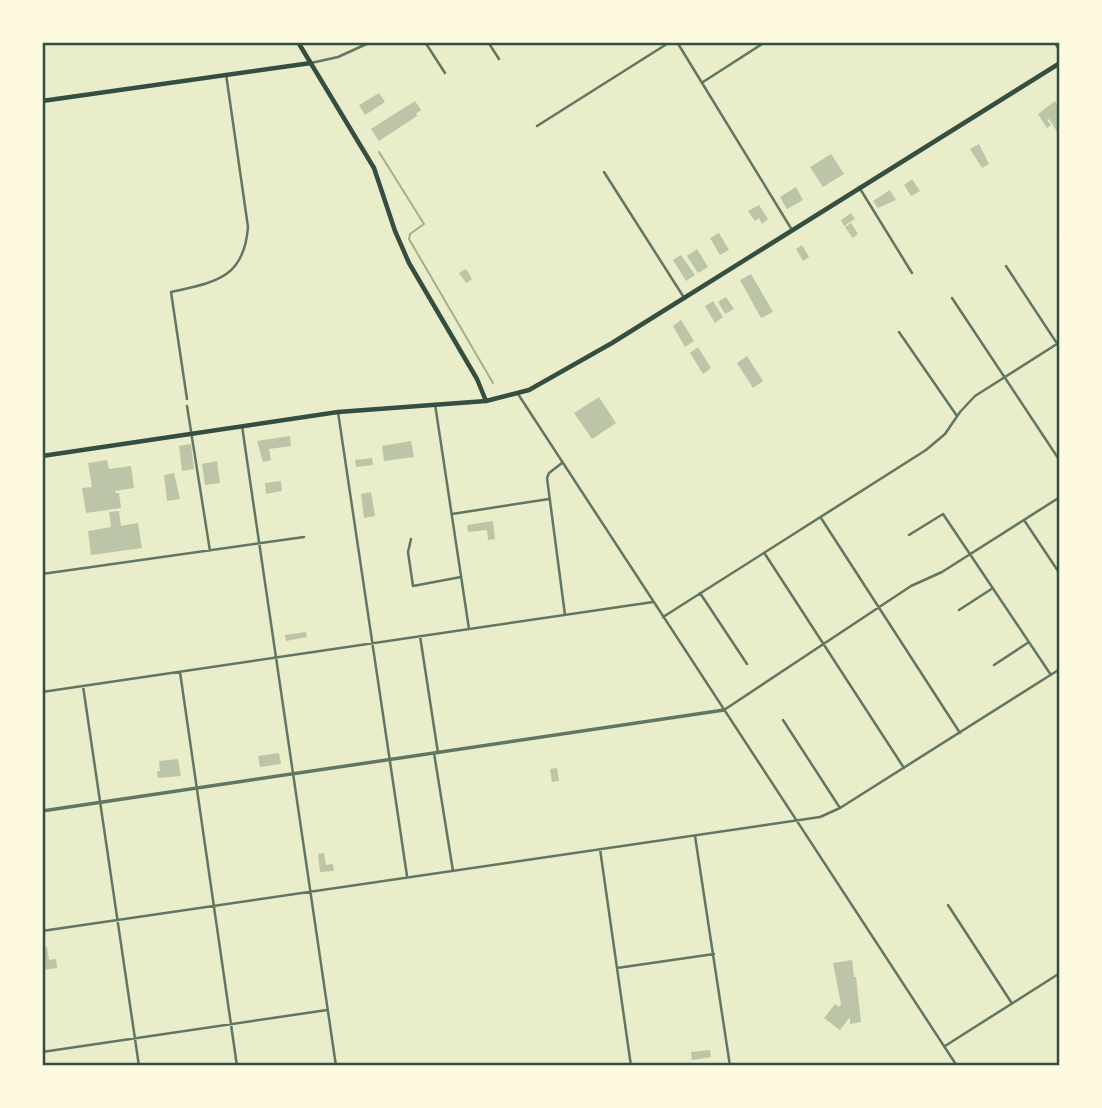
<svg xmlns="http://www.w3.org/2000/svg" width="1102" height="1108" font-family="'Fira Sans',sans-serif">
	<rect width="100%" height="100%" fill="#e9edc9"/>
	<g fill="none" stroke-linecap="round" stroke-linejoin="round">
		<!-- stream -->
		<path stroke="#a3b18a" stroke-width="2" d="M379,152L424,224L410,234L409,239L493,383"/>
	</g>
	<!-- building -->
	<path fill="#bcc5a7" d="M379,93L385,102L365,115L359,105Z
		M415,101L421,110L416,114L417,116L379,141L371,129Z
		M1055,101L1060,109V136L1049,119L1047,120L1051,125L1047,128L1038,114Z
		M979,144L989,164L982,168L970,149Z
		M831,154L844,174L823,187L810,167Z
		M912,179L920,191L911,196L904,185Z
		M796,187L803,200L787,209L780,197Z
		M890,190L896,200L878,208L873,201Z
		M759,205L768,219L762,224L759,218L755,221L748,211Z
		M851,213L855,219L844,226L841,220Z
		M851,223L858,234L853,238L845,227Z
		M719,233L729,250L720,255L710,238Z
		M802,245L809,257L803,261L796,249Z
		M697,249L708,267L698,273L687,256Z
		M681,255L695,275L686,281L673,260Z
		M466,269L472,279L466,283L459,273Z
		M751,274L773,312L761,318L740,280Z
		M726,297L734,309L725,314L718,302Z
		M713,301L723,317L715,323L705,306Z
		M681,320L694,341L685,347L673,326Z
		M698,347L711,368L703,374L690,353Z
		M747,356L763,381L753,388L737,363Z
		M599,397L616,423L592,439L574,413Z
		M290,436L291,446L269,449L271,460L263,462L257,441Z
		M411,441L414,457L384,461L382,446Z
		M191,444L194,469L182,471L179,446Z
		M372,458L373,465L356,467L355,460Z
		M107,460L109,469L131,466L134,488L115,491L116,493H119L121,508L86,513L82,488L92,487L88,463Z
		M217,461L220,483L205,485L202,464Z
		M174,473L180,499L167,501L164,475Z
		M281,481L282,491L266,494L265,483Z
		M371,492L375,516L364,518L361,494Z
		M119,511L121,526L138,523L142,548L91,555L88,531L111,527L109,512Z
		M493,521L495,539L488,540L487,530L468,532L467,525Z
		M306,632L307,637L286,641L285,635Z
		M279,753L281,764L260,767L258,756Z
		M178,759L181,776L158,778L157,771H160L159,761Z
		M557,768L559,781L552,782L550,769Z
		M324,853L326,865L333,864L334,871L320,872L318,854Z
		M42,947H47L49,960L56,959L57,968L42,970Z
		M852,960L854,977H856L861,1022L850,1024V1017L840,1030L824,1018L835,1004L839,1007L841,1004L833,963Z
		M710,1050L711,1057L692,1060L691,1052Z"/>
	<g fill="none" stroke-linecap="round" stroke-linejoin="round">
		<!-- minor -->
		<path stroke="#617663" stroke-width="2.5" d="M425,42L445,73
			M488,42L499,59
			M677,42L792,230
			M311,63L338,57L371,42
			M703,82L765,42
			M537,126L670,42
			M604,172L683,296
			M859,187L912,273
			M1058,233L1060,236
			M1006,266L1060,348
			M952,298L1060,461
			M899,332L957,416
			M518,394L957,1066
			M187,399L171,292C215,282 244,279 248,227L226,74
			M435,404L469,629
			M187,406L210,551
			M338,412L407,876
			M242,426L336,1066
			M562,463L549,473L547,478L565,615
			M452,514L549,499
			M821,518L960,733
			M1024,520L1060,574
			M909,535L943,514L1051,675
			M411,539L408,552L413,586L461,577
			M765,554L904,768
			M42,574L304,537
			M700,593L747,664
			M959,610L993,588
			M663,617L926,450L945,434L960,412L975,396L1060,342
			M420,636L438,753
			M994,665L1029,642
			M180,672L237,1066
			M83,686L139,1066
			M42,692L653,602
			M724,710L911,586L942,572L1060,497
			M783,720L840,808
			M434,753L453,871
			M695,836L730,1066
			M600,849L631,1066
			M948,905L1011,1002
			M42,931L820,817L840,808L1060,669
			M617,968L714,954
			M945,1046L1060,973
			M42,1052L327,1010"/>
		<!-- tertiary -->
		<path stroke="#617663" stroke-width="3.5" d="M1055,42L1060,50
			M42,811L724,710"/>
		<!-- secondary -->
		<path stroke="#344e41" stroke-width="4.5" d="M298,42L374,168L395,231L409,263L477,379L486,401
			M42,101L311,63"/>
		<!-- trunk -->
		<path stroke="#344e41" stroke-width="4.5" d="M42,456L338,412L486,401L529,390L612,343L1060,63"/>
	</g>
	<!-- border -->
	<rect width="1102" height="1108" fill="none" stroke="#fefae0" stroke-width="88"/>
	<rect x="44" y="44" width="1014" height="1020" fill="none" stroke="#344e41" stroke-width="2.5"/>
</svg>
